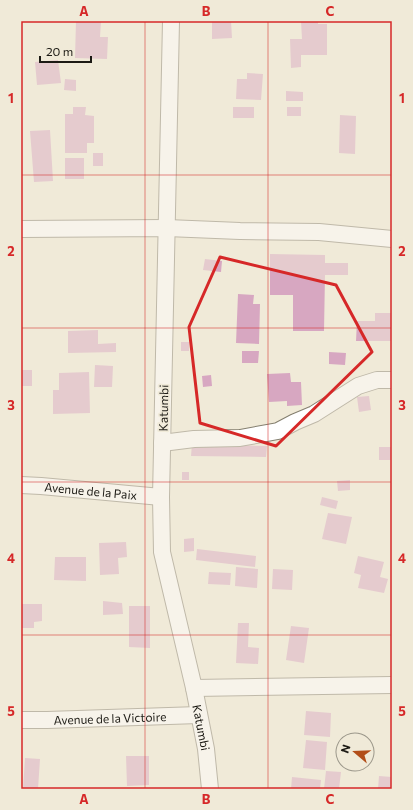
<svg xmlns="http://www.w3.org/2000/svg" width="413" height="810" font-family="Commissioner,sans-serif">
	<rect width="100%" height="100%" fill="#f0ead8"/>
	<!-- building -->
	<path fill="#d7a7c1" d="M76,21H101L100,37H108L107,59L75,58Z
		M212,21H231L232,38L212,39Z
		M301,21H318V24H327V55H301V67L291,68L290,39H302Z
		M58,60L61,83L37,85L35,62Z
		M247,73L263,74L261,100L236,99L237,79H247Z
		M65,79L76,80V91L64,90Z
		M286,91L303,92V101H286Z
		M73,107H86L85,115L94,116V143H87V153H65V114H73Z
		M233,107H254V118H233Z
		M287,107H301V116H287Z
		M340,115L356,116L355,154L339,153Z
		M50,130L53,181L34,182L30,131Z
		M93,153H103V166H93Z
		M65,158H84V179H65Z
		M270,254L325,255V263H348V275H325L324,331H293V295H270Z
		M205,259L222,261L221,272L203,270Z
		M238,294L254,295L253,304H260L259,344L236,343Z
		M375,313H392V341H356L357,321H375Z
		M98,330V344L116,343V352L68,353V331Z
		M181,342H189V351H181Z
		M242,351H259L258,363H242Z
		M329,352L346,353L345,365L329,364Z
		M95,365L113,366L112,387H94Z
		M21,370H32V386H21Z
		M89,372L90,413L53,414V390H59V373Z
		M290,373L291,382H301L302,405L287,406V401L269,402L267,374Z
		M211,375L212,386L203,387L202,376Z
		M369,396L371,410L359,412L357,397Z
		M192,444L267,446L266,457L191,456Z
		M379,447H392V460H379Z
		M182,472H189V480H182Z
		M350,480V490L338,491L337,481Z
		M322,497L338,501L336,509L320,505Z
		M328,513L352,517L346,544L322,539Z
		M194,538V551L184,552V539Z
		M126,542L127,557L118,558L119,574L100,575L99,543Z
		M197,549L256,556L255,567L196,560Z
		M358,556L384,562L380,577L388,579L384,593L358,588L361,575L354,573Z
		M55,557H86V581L54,580Z
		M236,567L258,569L257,588L235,586Z
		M273,569L293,570L292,590L272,589Z
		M209,572L231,573L230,585L208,584Z
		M103,601L122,603L123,614L103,615Z
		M21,604H42V621L34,622V628H22Z
		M129,606H150V648L129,647Z
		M238,623H249L248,647L259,648L258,664L236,663Z
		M291,626L309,628L304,663L286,660Z
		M306,711L331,713L330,737L304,735Z
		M306,740L327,742L325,770L303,768Z
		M126,756H149V785L127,786Z
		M25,758L40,759L38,789H23Z
		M326,771L341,772L339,789H324Z
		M379,776L392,777V789H378Z
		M292,777L321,780L320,789H291Z"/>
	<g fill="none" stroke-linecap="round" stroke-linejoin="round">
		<defs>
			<g id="minor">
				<path id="s1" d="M171,21L161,497L162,552L194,688L206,749L210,789"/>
				<path d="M21,229L167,228L240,231L319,232L392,239"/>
				<path d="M162,443L194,439L240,438L278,431L295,422L314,414L358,386L377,380H392"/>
				<path id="s2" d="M21,485L41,486L161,497"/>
				<path d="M194,688L392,685"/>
				<path id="s3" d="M21,720H47L199,715"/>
			</g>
		</defs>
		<!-- minor casing -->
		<use href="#minor" stroke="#847f6f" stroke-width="18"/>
		<!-- minor -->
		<use href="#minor" stroke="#fff" stroke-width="16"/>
	</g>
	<!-- marked area -->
	<path d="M0 0H413V810H0ZM220,257L336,285L372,352L276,446L200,423L189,327Z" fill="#f0ead8" fill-opacity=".55" fill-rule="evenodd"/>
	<path fill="none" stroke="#d62828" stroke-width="3" stroke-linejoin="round" d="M220,257L336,285L372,352L276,446L200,423L189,327Z"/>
	<!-- grid -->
	<path fill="none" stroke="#d62828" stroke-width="1" stroke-opacity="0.55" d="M145,21V789M268,21V789M21,175H392M21,328H392M21,482H392M21,635H392"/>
	<g text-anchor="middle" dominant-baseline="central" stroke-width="3.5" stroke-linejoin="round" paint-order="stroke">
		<!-- street labels -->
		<g font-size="12" fill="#1c1a14" stroke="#f0ead8">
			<text transform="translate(163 408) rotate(-89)">Katumbi</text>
			<text stroke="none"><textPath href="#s2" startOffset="70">Avenue de la Paix</textPath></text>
			<text stroke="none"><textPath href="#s3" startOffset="89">Avenue de la Victoire</textPath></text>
			<text stroke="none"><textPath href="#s1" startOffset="711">Katumbi</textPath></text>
		</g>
	</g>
	<!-- border -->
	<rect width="413" height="810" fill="none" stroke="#f0ead8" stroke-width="44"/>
	<!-- north arrow -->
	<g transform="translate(355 752) rotate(289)"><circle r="19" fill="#f0ead8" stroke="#9b978a"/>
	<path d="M0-3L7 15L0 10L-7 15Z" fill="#b24e19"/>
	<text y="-6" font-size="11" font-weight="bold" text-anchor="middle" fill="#1c1a14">N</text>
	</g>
	<!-- scale -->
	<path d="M40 56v6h51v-6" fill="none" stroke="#1c1a14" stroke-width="2"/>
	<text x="46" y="56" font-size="12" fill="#1c1a14" stroke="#f0ead8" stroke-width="3" paint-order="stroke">20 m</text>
	<rect x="22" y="22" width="369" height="766" fill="none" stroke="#d62828" stroke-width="1.5"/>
	<g font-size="13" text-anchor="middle" font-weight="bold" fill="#d62828">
		<text x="84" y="16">A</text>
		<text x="206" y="16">B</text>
		<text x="330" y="16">C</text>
		<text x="11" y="103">1</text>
		<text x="402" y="103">1</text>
		<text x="11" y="256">2</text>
		<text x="402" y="256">2</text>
		<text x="11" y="410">3</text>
		<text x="402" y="410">3</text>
		<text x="11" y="563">4</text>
		<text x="402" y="563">4</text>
		<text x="11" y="716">5</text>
		<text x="402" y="716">5</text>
		<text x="84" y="804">A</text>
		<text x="206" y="804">B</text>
		<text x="330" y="804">C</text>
	</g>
</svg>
